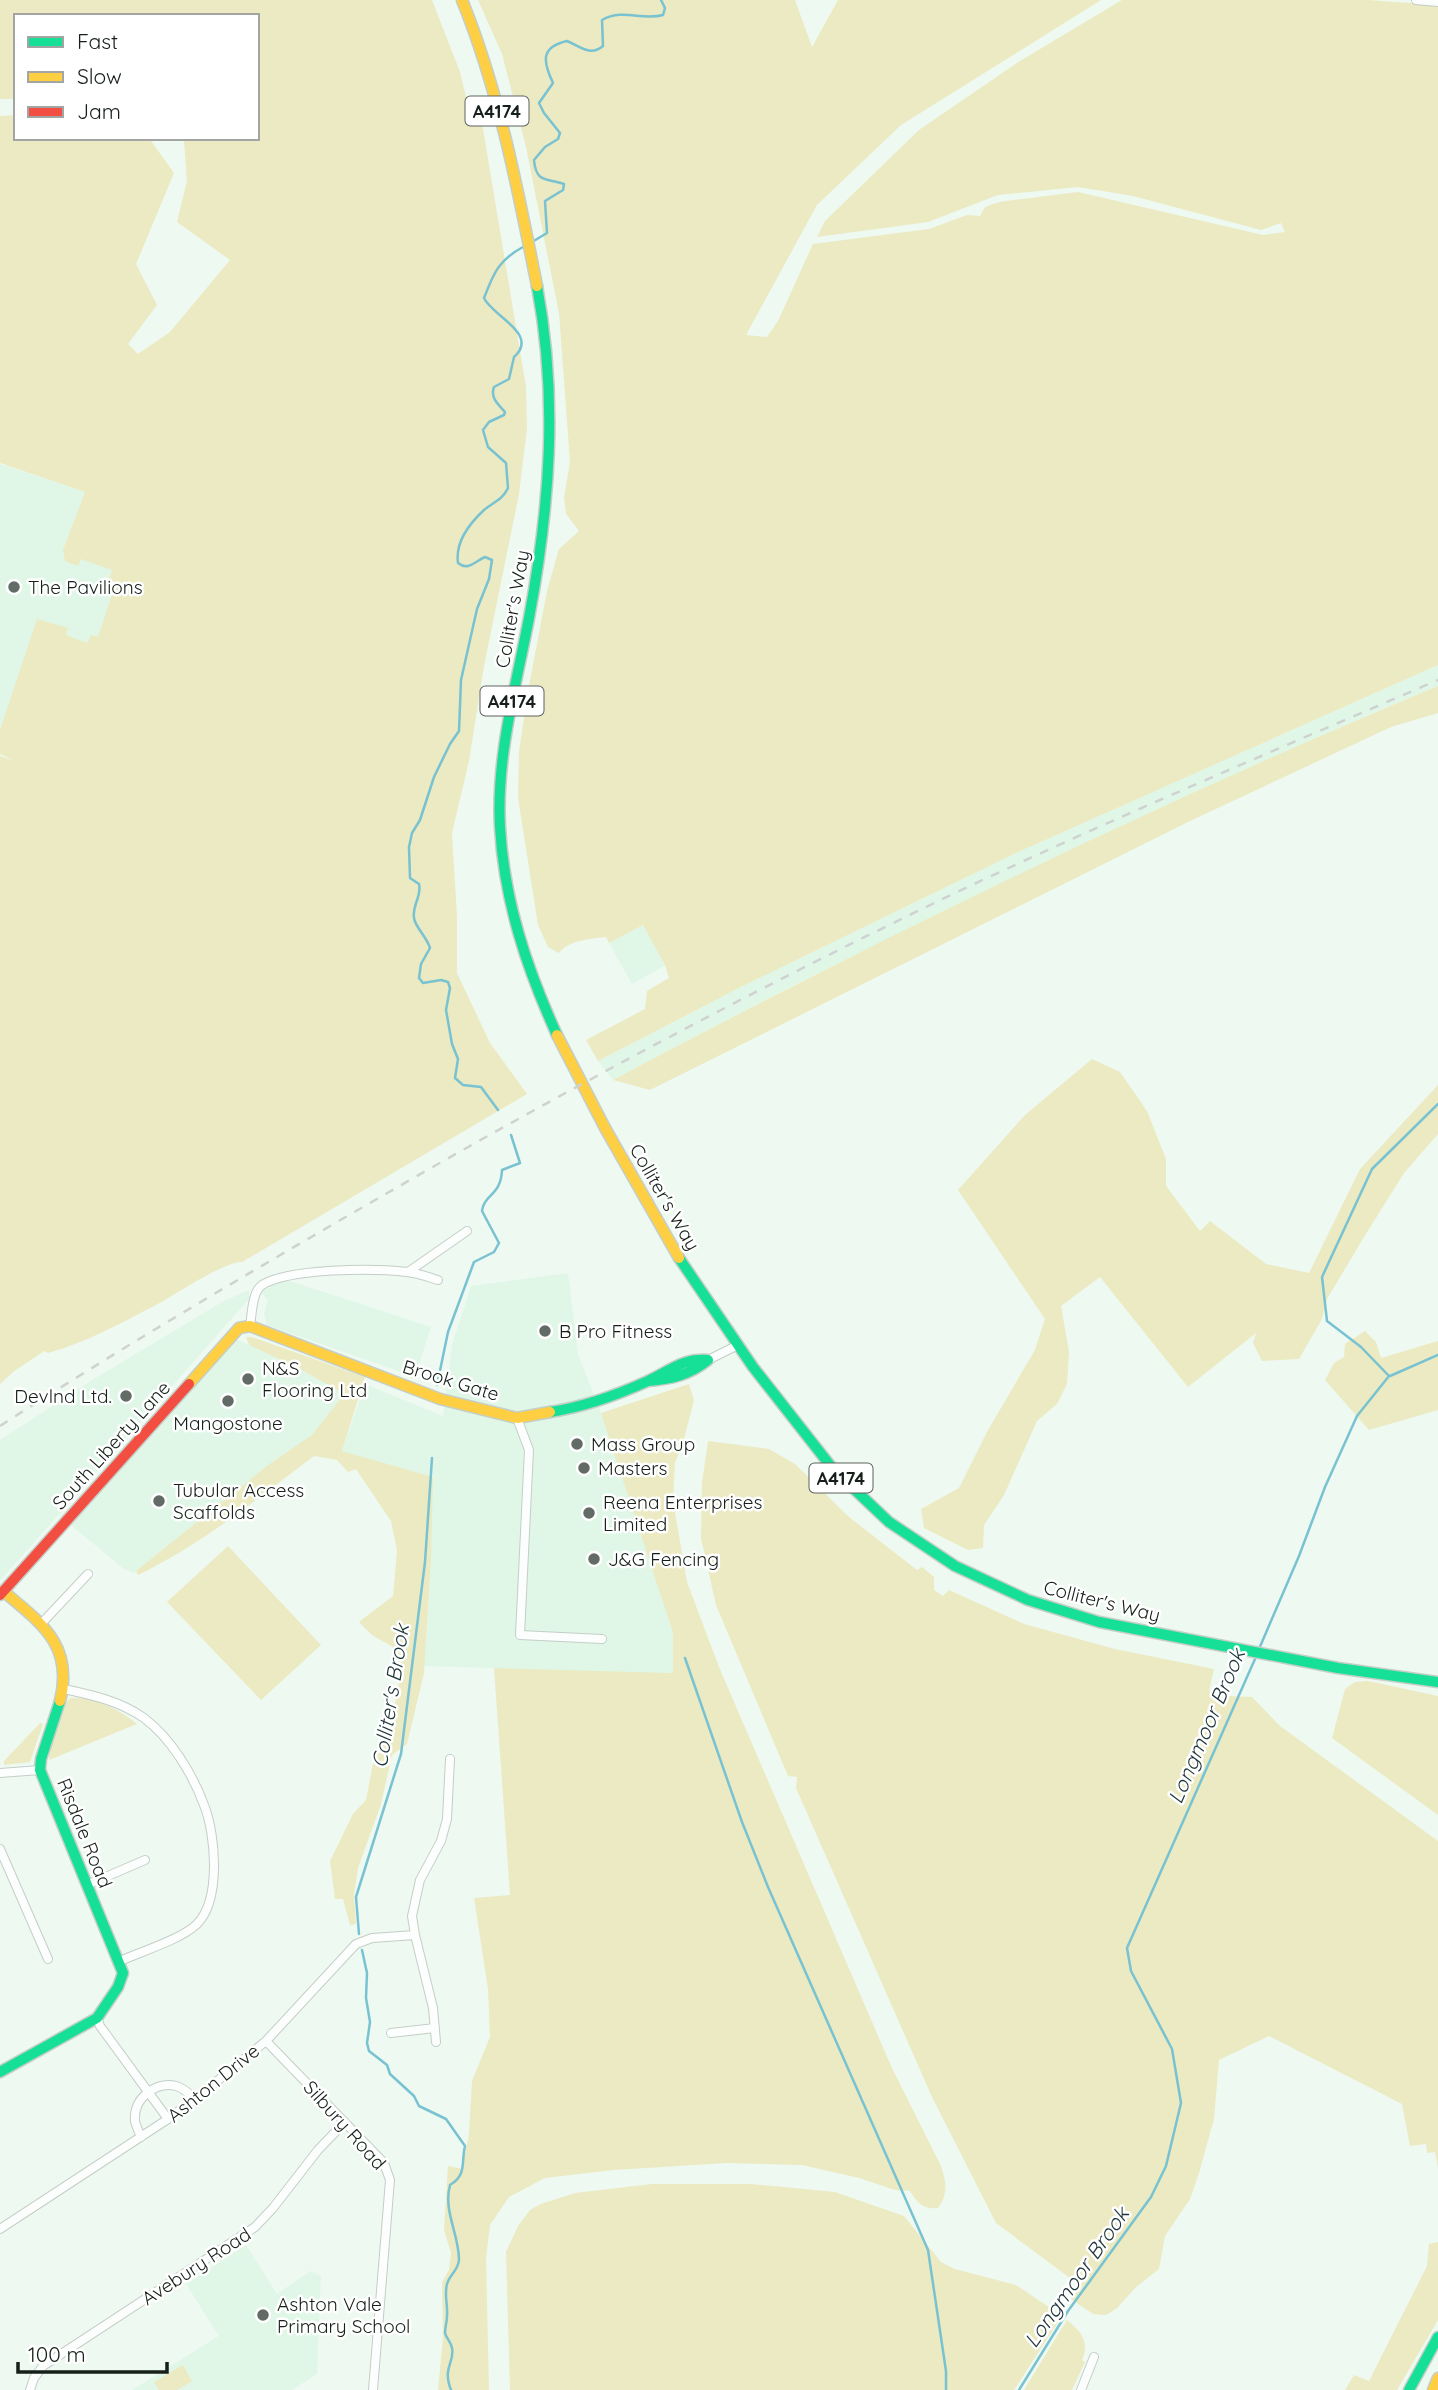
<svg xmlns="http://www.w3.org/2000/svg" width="1438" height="2390" font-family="Quicksand,sans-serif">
	<rect width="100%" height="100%" fill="#eef9f1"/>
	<!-- built -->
	<path fill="#e0f7e8" d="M0,464L171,520L107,718L95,764L43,772L0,754Z
		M1438,665V686L1364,717L1039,865L788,988L613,1080L598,1061L737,989L1016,853Z
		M643,925L666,965L632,984L609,943Z
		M568,1273L578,1354L609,1433L673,1633V1674L424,1666L431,1560L342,1451L365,1384L443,1416L452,1345L471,1286Z
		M284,1279L431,1327L415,1377L267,1325L264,1313L268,1301L262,1293L264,1287Z
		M249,1290V1299L0,1581V1440L94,1379L222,1302Z
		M236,1339L302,1370L344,1394L313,1435L268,1465L134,1573L124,1569L72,1526L74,1519Z
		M246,2245L277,2294L310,2271L321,2276L317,2374L292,2390H132L219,2336L186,2284Z"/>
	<!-- green -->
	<path fill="#ebeac2" d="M0,0H432L460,72L468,105L482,123L526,387L527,429L519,494L484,666L469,761L452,833L457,916V973L490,1043L527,1094L242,1262C225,1261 173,1296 156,1305C121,1323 85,1343 48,1353L44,1351L13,1372L0,1384V756L15,761L0,754V730L37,619L68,628L66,635L87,643L91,635L98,637L116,582L109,580L112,570L81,559L78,566L65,561L63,550L85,492L0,463V116L16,115V138H149L174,173L136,264L157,305L128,344L138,354L170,332L230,260L177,222L187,181L184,141L181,138H257V16H16V99H0Z
		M478,0H795L812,47L838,0H1101L901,125L817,205L746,335L767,337L778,321L813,244L929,229L967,215L980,216L985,207L999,202L1078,192L1263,235L1285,232L1281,223L1261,230L1133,196L1078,187L998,195L928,222L817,237L825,221L919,130L1020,61L1122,0H1368L1438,5V665L1016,853L737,989L598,1061L586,1040L645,1009L647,991L669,978L665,965L643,925L609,943L606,937C590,939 569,940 559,953L548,947L538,925L518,798L519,751L528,691L547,591L559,549L579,531L566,514L564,498L570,462L559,313L526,147L502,54Z
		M1438,686V713L1391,727L1190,821L650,1090L613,1080C882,937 1157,803 1438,686Z
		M1092,1059L1120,1072L1147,1111L1166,1159V1186L1200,1231L1210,1221L1266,1264L1309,1273L1360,1169L1438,1085V1134L1404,1173L1364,1237L1327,1299L1322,1319L1299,1359L1262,1361L1253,1343L1256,1333L1188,1387L1100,1277L1061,1306L1069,1352L1067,1384L1057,1404L1037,1421L1004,1495L984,1525L983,1548L968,1550L924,1528L921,1509L959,1488L988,1430L1035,1350L1045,1319L958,1190L1025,1115Z
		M1365,1331L1376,1342L1381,1358L1438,1341V1410L1369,1430L1325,1380L1334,1363L1344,1357L1345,1344Z
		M246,1337H252L365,1377L342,1451L433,1477L431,1560L424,1673L407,1744L392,1755L381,1804L358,1868L354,1895L356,1924L350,1925L343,1899H335L330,1861L353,1814L366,1800L376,1748L388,1740L399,1683L398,1650L372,1635L359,1622L393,1596L397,1550L391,1521L356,1469L348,1472L337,1460L314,1456C257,1499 202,1544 138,1575L136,1571L268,1465L312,1435L344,1394L302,1370L249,1345Z
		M689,1384L694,1400L683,1443L675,1463L673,1501L687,1582L719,1667L891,2066L940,2164C946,2180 949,2193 938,2208C924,2210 917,2203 910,2191L895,2190L859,2178L802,2165L727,2163L614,2170L545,2178L509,2197L490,2225L486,2258L489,2390H438L443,2338L442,2282L449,2270L451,2253L444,2230L448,2166L462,2169L469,2134L472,2081L490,2037L488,1989L474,1898L510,1895L494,1668L673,1673V1633L601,1413Z
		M708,1441L769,1449L795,1464L849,1517L917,1570L922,1567L934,1577V1590L943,1596L949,1590L1024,1624L1115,1649L1214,1669L1209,1691L1229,1696L1252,1697L1280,1726L1438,1841V2168L1435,2152L1427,2153L1426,2144L1410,2146L1402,2104L1269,2036L1219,2060L1214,2119L1199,2173L1190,2199L1165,2236L1159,2269L1136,2287L1117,2308L1106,2315L1093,2314L1071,2299L1078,2284L996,2223L932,2097L796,1788L797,1777L788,1776L716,1605L701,1538L702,1483Z
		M228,1546L321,1645L261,1700L167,1602Z
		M1368,1681L1438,1696V1815L1332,1738L1345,1689L1355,1682Z
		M70,1698C93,1696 120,1710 137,1724L49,1760L50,1750L66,1703Z
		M40,1723L43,1724L30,1762L4,1765V1761Z
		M652,2184H751L835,2192L904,2216L941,2262L955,2269L1016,2285L1062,2316L1014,2390H510L506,2252L518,2226L530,2210L541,2204L575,2193Z
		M1438,2242V2320L1397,2390H1345L1354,2375L1369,2381L1427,2266L1429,2244Z
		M1067,2320C1081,2331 1090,2342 1082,2360L1085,2362L1072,2390H1024Z
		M183,2365L192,2381L177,2390H159L154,2382Z"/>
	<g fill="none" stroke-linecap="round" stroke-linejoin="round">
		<!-- stream -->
		<path stroke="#78c2d1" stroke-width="2.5" d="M532,242L547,233L545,201L563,190L564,184C546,178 536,183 534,160L545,147L558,139L560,133L544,113L539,103L553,83C543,62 540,47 567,41C580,46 590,57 603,46L602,20C623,8 642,21 663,15L665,8L661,0
			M498,1110L481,1087L463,1085L455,1078L458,1059L452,1044L446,1010L450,988L448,982L441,980L423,983L419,978L421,964L430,948C427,937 415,927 414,918C412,905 422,896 419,884L410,878L409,847L412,833L420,820L434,777L450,744L459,731L461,680L477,609L489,579L492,560L485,557C474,562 468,571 458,563C455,542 470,523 484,510C494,502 503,499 508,488L506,463L488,447L483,430L489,422L504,415L505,412C498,404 490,398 494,387L509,379L514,357C540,334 492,316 484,298C494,272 499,260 523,247
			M1390,1376L1438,1355
			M437,1385L448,1332L474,1262L494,1252L499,1243L482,1211C484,1194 501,1196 502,1170L520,1163L511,1135
			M1259,1649L1299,1556L1325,1487L1357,1416L1389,1376L1361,1347L1327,1321L1322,1277L1372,1169L1438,1104
			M685,1658L742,1822L768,1887L928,2250L946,2371V2390
			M359,1934L356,1897L401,1754L425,1562L432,1458
			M362,1950L367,1973L366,1998L370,2022L367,2043L369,2051L387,2065L390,2074L414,2096L419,2106L446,2119L465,2146C461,2163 467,2175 450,2185C443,2211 459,2234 459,2260C458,2271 450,2274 447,2284C444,2295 448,2305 447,2316C447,2322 445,2327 445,2333C446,2338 451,2342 452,2348C455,2363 442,2367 451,2390
			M1019,2390L1068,2311L1151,2197L1166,2166L1181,2103L1172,2049L1131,1971L1127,1948L1255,1659"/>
		<defs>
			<path id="street" d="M1416,0L1438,2
				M408,1272L467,1231
				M250,1326C252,1314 252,1292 262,1285C290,1268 374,1268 407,1272C417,1273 428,1277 438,1280
				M708,1360L738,1345
				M517,1418L529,1450L520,1635L602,1639
				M41,1624L88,1574
				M64,1689C92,1695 120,1701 144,1718C171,1738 193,1775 204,1805C216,1835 221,1900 197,1924C182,1939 140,1952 120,1961
				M0,1773L40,1770
				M0,1849L48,1959
				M87,1885L145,1860
				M97,2018L100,2026L168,2119
				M391,2033L435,2028
				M266,2041L384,2163L390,2180L373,2390
				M436,2042L433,2008L415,1935L412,1916L420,1880L441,1841L447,1819L450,1759
				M141,2137C139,2132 136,2126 135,2121C133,2098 156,2081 176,2086C184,2088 189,2094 195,2099
				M0,2229L168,2119L195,2099L266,2041L356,1944L372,1938L415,1935
				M30,2390L34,2378L43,2366L255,2227L273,2208L318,2150L345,2122
				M1081,2390L1094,2357"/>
			<path id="fast" d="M537,286C558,398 550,506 529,618C516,686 496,757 500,827C504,901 527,969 557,1035
				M679,1258L753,1367L833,1469L889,1522L955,1566L1028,1600L1099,1622L1338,1668L1438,1682
				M550,1412C584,1407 617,1395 648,1381C670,1371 682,1358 708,1360C690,1375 671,1379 648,1381
				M0,2072L97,2018L118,1987L123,1973L40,1770L41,1759L60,1701
				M1409,2390L1438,2337"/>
			<path id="slow" d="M462,0C499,91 518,190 537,286
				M557,1035L605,1128L679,1258
				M189,1384L239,1328L250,1326L440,1399L517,1418L550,1412
				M3,1591C41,1623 74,1645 60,1701
				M1433,2390L1438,2378"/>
			<path id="jam" d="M0,1595L189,1384"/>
		</defs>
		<!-- street casing -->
		<use href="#street" stroke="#c4cec7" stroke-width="10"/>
		<!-- fast casing -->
		<use href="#fast" stroke="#c4cec7" stroke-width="13"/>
		<!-- slow casing -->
		<use href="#slow" stroke="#c4cec7" stroke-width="13"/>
		<!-- jam casing -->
		<use href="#jam" stroke="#c4cec7" stroke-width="13"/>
		<!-- street -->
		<use href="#street" stroke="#fcfefd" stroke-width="8"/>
		<!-- fast -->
		<use href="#fast" stroke="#16e098" stroke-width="10"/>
		<!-- slow -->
		<use href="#slow" stroke="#ffcf43" stroke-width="10"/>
		<!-- jam -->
		<use href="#jam" stroke="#f24e42" stroke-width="10"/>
		<!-- rail -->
		<path stroke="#cfd2d0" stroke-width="2.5" stroke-dasharray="9 9" stroke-linecap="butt" d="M0,1426C121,1348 245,1275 370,1203C560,1093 755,989 953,894C1113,818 1276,750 1438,680"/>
	</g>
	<!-- markers -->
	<g fill="#626b65" stroke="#fff" stroke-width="2.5">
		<circle cx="14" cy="587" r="7"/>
		<circle cx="545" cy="1331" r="7"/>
		<circle cx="248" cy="1379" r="7"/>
		<circle cx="126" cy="1396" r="7"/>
		<circle cx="228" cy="1401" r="7"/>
		<circle cx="577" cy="1444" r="7"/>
		<circle cx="584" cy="1468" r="7"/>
		<circle cx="159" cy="1501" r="7"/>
		<circle cx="589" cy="1513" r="7"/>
		<circle cx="594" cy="1559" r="7"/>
		<circle cx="263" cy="2315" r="7"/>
	</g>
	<g text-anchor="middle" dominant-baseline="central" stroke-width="5" stroke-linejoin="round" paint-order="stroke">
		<!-- shield labels -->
		<g fill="#fff" stroke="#5c625e" stroke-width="2">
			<rect x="465.5" y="96.5" width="63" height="29" rx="5"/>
			<rect x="480.5" y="686.5" width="63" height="29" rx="5"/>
			<rect x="809.5" y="1463.5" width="63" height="29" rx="5"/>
		</g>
		<g font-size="18" font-weight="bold" fill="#161f19">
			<text x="497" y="111">A4174</text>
			<text x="512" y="701">A4174</text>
			<text x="841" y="1478">A4174</text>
		</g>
		<!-- poi labels -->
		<g font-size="19" fill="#161f19" stroke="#fff" text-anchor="start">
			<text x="28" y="587">The Pavilions</text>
			<text x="559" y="1331">B Pro Fitness</text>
			<text x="262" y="1368">N&amp;S<tspan x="262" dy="22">Flooring Ltd</tspan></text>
			<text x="112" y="1396" text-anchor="end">Devlnd Ltd.</text>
			<text x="228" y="1423" text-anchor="middle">Mangostone</text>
			<text x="591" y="1444">Mass Group</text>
			<text x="598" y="1468">Masters</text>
			<text x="173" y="1490">Tubular Access<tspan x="173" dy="22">Scaffolds</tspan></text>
			<text x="603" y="1502">Reena Enterprises<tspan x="603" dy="22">Limited</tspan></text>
			<text x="608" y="1559">J&amp;G Fencing</text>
			<text x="277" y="2304">Ashton Vale<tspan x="277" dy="22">Primary School</tspan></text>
		</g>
		<!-- street labels -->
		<g font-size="19" fill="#161f19" stroke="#fff">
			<text transform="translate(512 609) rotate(-80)">Colliter's Way</text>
			<text transform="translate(665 1197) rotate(60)">Colliter's Way</text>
			<text transform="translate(451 1380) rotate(17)">Brook Gate</text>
			<text transform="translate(111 1445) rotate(-48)">South Liberty Lane</text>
			<text transform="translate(1102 1601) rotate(14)">Colliter's Way</text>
			<text transform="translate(85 1833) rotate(68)">Risdale Road</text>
			<text transform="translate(213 2083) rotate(-39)">Ashton Drive</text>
			<text transform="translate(345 2125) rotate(48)">Silbury Road</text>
			<text transform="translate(196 2266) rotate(-33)">Avebury Road</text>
		</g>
		<!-- water labels -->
		<g font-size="21" font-style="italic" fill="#1d3439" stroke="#fff">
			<text transform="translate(390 1696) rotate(-81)">Colliter's Brook</text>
			<text transform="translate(1206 1726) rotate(-67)">Longmoor Brook</text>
			<text transform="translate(1076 2277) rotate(-55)">Longmoor Brook</text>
		</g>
	</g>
	<!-- legend -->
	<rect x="14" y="14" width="245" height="126" fill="#ffffff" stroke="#a2a5a3" stroke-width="2"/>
	<rect x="28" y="37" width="35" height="10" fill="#16e098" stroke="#a2a5a3" stroke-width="2"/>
	<text x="77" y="49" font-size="21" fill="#161f19">Fast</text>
	<rect x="28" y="72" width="35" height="10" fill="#ffcf43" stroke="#a2a5a3" stroke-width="2"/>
	<text x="77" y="84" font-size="21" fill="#161f19">Slow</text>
	<rect x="28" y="107" width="35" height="10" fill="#f24e42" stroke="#a2a5a3" stroke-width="2"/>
	<text x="77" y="119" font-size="21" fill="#161f19">Jam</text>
	<!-- scale -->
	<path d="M18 2362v10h149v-10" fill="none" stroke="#161f19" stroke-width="3.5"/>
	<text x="28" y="2362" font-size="21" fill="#161f19" stroke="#ffffff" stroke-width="5" paint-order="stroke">100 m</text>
</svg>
